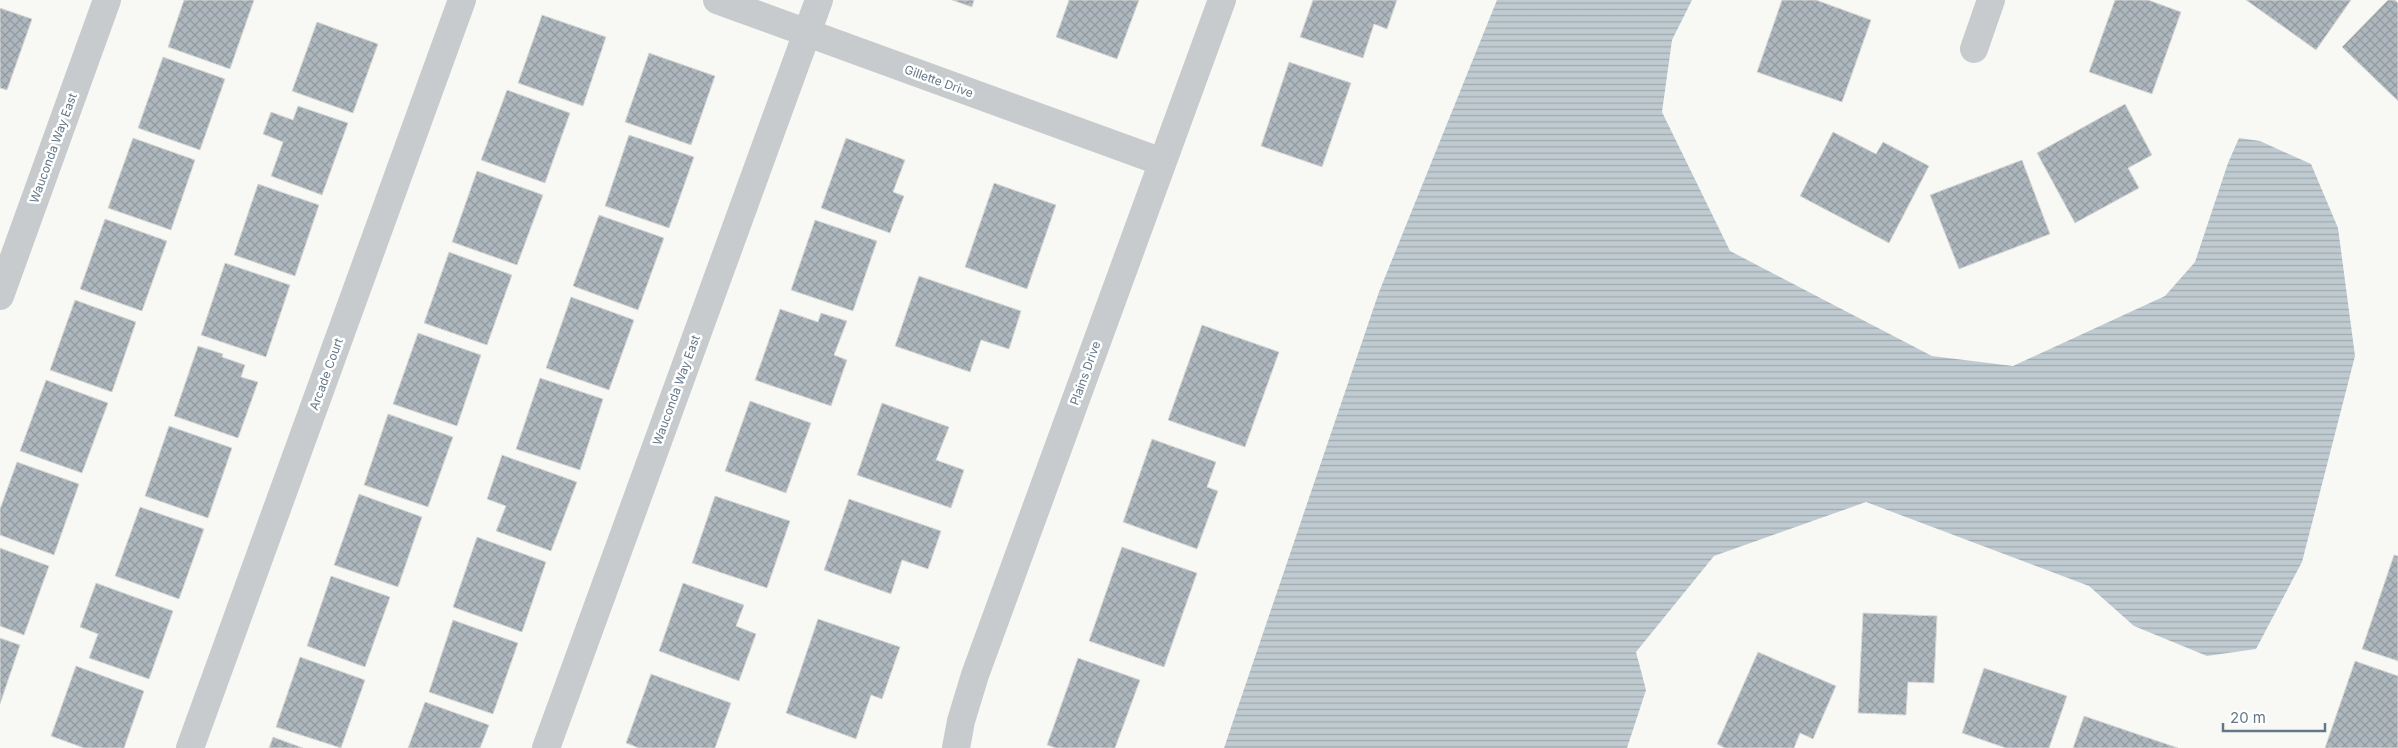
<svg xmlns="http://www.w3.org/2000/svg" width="2398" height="748" font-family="Inter,sans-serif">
	<defs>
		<pattern id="water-rules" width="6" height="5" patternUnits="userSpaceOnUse" patternTransform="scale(1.25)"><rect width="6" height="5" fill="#c0cbd1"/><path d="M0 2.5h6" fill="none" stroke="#a0aaaf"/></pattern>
		<pattern id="building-cross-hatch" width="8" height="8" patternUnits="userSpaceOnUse" patternTransform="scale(1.25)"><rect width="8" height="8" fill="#aeb7bd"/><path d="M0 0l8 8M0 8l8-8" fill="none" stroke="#919a9f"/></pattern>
	</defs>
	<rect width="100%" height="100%" fill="#f8f8f4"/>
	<!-- water -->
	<path fill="url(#water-rules)" d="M1497,0H1692L1672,40L1662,112L1730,251L1932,356L2013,366L2165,296L2195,262L2228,163L2239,138L2260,141L2311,164L2338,228L2355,356L2302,562L2256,649L2207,656L2134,626L2089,586L1866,502L1714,556L1636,652L1646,690L1627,748H1224L1379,292Z"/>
	<!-- building -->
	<path fill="url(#building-cross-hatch)" stroke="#d9d9d7" d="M184,0H254L230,69L168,47Z
		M952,0H974L972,7Z
		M1069,0H1139L1117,59L1056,37Z
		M1313,0H1397L1387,29L1374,24L1363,58L1300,37Z
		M1782,0H1816L1871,20L1842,102L1757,72Z
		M2115,0H2148L2181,12L2152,94L2089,72Z
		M2246,0H2351L2316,50Z
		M2388,0H2395L2398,3V101L2342,47Z
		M0,8L32,19L7,90L0,88Z
		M542,15L606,37L583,106L518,83Z
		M317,22L378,44L353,113L292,91Z
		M649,53L715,76L691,145L625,122Z
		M163,57L225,79L200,150L138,128Z
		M1289,62L1351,83L1322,167L1261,146Z
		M507,90L570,113L545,183L481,160Z
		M2125,104L2152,155L2128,168L2139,188L2075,223L2037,153Z
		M298,106L348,123L322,195L271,176L283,142L263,134L271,112L293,120Z
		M1833,132L1876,154L1883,142L1929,166L1889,243L1800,196Z
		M629,135L694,157L669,228L605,206Z
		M133,138L195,160L171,230L108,208Z
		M846,138L905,160L893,192L904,196L890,233L821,208Z
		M2022,160L2050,234L1959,269L1930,195Z
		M477,171L543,195L517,265L452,242Z
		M994,183L1056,205L1027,289L965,267Z
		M258,184L319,205L295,276L234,255Z
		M599,215L664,238L638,310L573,286Z
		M105,219L167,241L142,311L80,289Z
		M815,220L877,241L853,311L791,290Z
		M449,252L512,275L487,345L424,323Z
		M225,263L290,285L266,357L201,335Z
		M919,276L1021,311L1009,349L981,340L970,372L895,346Z
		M571,297L634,320L609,390L546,368Z
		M75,300L136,322L112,392L50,370Z
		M780,309L818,322L821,313L847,321L834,355L847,360L831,406L755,380Z
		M1202,325L1279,352L1245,447L1168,420Z
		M418,333L481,355L457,426L393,404Z
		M198,346L223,354L222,357L245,365L241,377L258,382L238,438L174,416Z
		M540,378L603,399L580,470L516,449Z
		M46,380L108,403L82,473L20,451Z
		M750,401L811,423L786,493L725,471Z
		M882,403L949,427L936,460L964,470L951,508L857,475Z
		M388,414L453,437L428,507L364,485Z
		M169,426L232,448L208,518L145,496Z
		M1152,439L1216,462L1207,487L1218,491L1197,549L1123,522Z
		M502,455L577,482L551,551L496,531L506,506L487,499Z
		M17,462L79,484L54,555L0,535V509Z
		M359,494L422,517L398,587L334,565Z
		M715,496L790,521L767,588L692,563Z
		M849,499L941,531L928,569L902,560L891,594L824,570Z
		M140,507L204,529L179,599L115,576Z
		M477,537L546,562L522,632L453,607Z
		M1122,547L1197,573L1164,667L1089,641Z
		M0,548L49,566L24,635L0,626Z
		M2394,555L2398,556V661L2362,649Z
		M331,576L390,597L365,667L307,646Z
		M96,583L173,611L149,679L89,658L98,634L80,627Z
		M683,583L744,605L736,626L756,634L739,681L659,651Z
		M1863,613L1937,616L1934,683L1908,682L1906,715L1858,713Z
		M818,619L900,647L882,699L871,695L856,739L786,713Z
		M453,620L518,643L493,714L429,692Z
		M0,638L20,645L0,704Z
		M1758,652L1836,686L1813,739L1800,733L1794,748H1725L1717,744Z
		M300,657L365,680L341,748L276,727Z
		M1078,658L1140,680L1115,748H1056L1047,745Z
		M2355,661L2398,676V748H2325Z
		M76,666L144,691L124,748H84L51,736Z
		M1984,668L2067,696L2049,748H2006L1962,733Z
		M651,674L731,703L715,748H639L626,743Z
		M425,702L489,725L480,748H408Z
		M2084,716L2178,748H2073Z
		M273,737L303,748H269Z"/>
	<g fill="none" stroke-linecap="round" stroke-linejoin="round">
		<!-- minor -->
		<path stroke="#c7cbce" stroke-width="28" d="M717,0L1162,162
			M1974,49L1991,0
			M0,296L107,0
			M190,748L462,0
			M546,748L819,0
			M956,748L961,721L975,675L1222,0"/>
	</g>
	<g text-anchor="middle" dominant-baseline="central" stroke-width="5" stroke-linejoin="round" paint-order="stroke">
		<!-- street labels -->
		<g font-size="12" fill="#637788" stroke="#fff">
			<text transform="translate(939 81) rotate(20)">Gillette Drive</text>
			<text transform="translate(53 148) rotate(-70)">Wauconda Way East</text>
			<text transform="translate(1085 373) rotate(-70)">Plains Drive</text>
			<text transform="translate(326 374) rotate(-70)">Arcade Court</text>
			<text transform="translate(676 390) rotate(-70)">Wauconda Way East</text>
		</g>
	</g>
	<!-- scale -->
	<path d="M2223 723v8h102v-8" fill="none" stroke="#637788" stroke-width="2.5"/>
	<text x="2230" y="723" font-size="15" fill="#637788" stroke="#ffffff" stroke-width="4" paint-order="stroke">20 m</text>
</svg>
